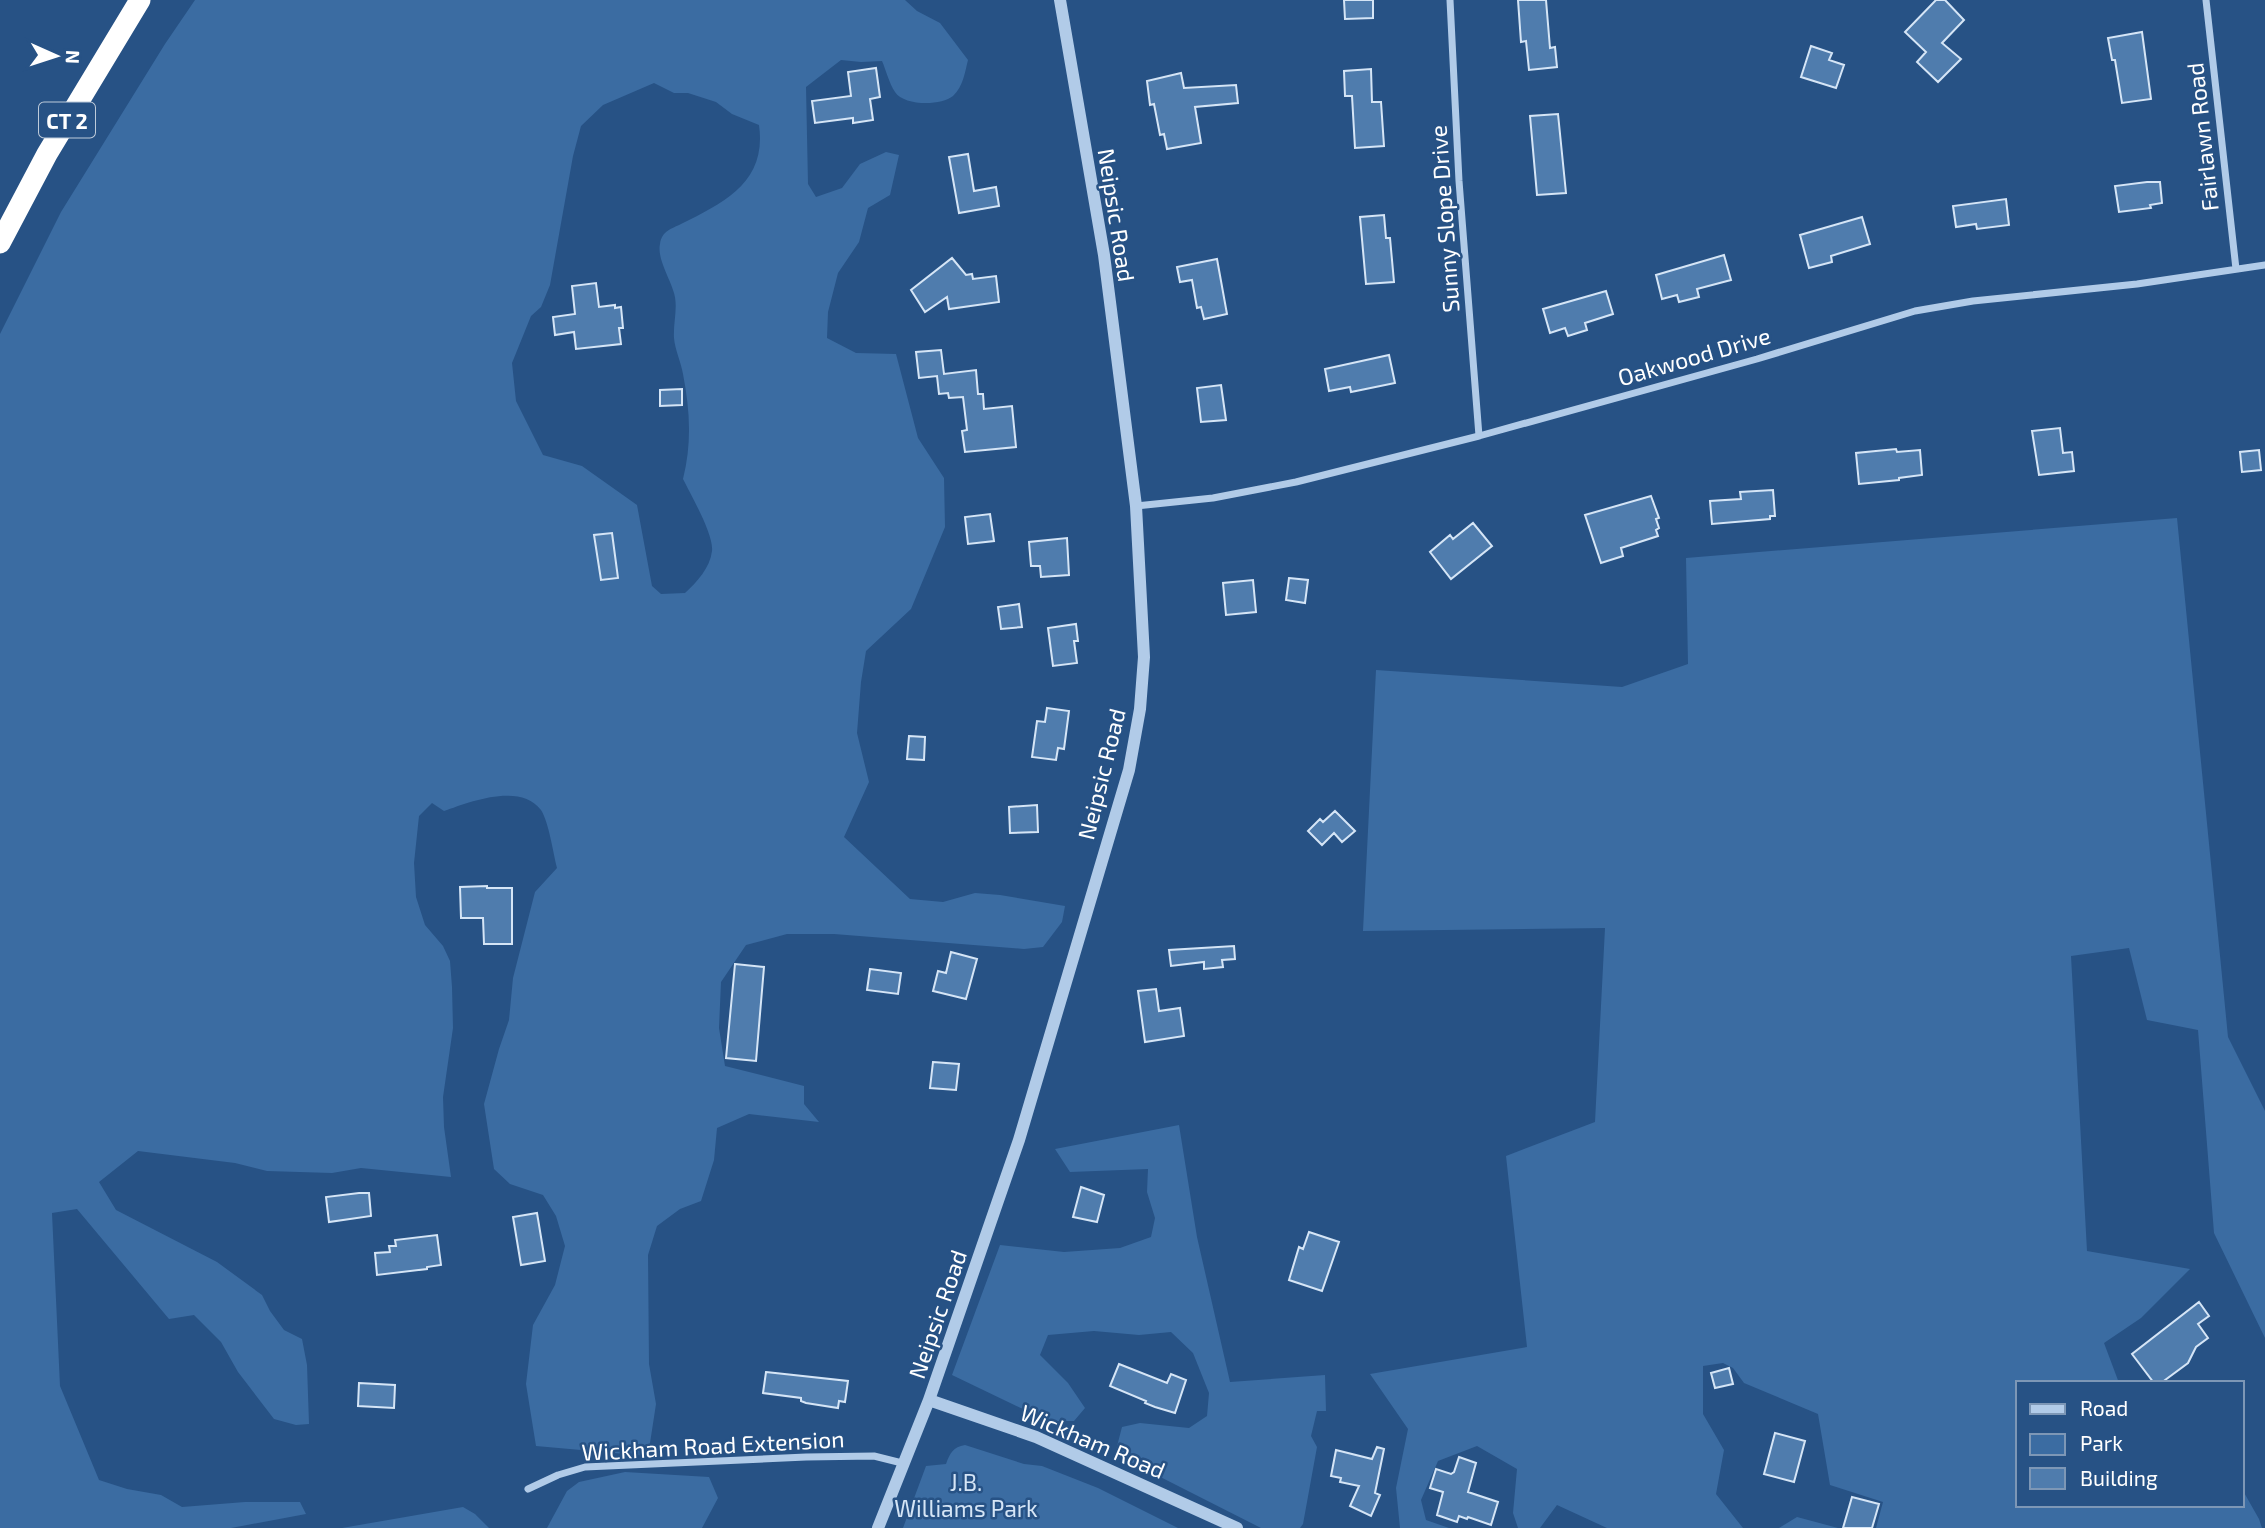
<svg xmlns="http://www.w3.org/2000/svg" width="2265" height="1528" font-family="'Exo 2',sans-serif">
	<rect width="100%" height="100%" fill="#275285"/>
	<!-- green -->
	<path fill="#3b6ca2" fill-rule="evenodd" d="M195,0H905L917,11L940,23L968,60C965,72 963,87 953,96C941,106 904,106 895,92C889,83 886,70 882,61L861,62L841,60L806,87L808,184L816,197L842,188L860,164L886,152L899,155L890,195L868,208L859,242L838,273L828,312L827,338L856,353L896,354L918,438L944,478L945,527L911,609L866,651L861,682L857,733L869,782L844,837L910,899L943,902L975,893L1000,895L1065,906L1062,922L1043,947L1024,949L834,934H787L746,945L721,982L719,1028L725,1066L804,1086V1104L819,1122L749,1114L717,1128L714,1160L701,1201L680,1209L657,1226L648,1255L649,1364L656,1404L648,1456L536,1446L526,1384L533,1325L555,1285L565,1246L556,1216L543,1195L510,1184L494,1169L484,1104L499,1049L509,1020L513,978L535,892L557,868C553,852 549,823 541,810C520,782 469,802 444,811L432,803L419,816L414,863L416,897L425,925L443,946L450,961L452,987L453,1028L443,1097L444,1127L451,1177L361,1168L332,1173L267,1171L235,1163L138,1151L99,1182L116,1210L217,1262L262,1295L270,1311L284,1330L302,1339L307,1365L309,1424L296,1425L274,1419L238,1372L221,1342L194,1315L169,1319L77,1209L52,1213L60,1386L99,1480L127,1489L161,1495L182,1507L245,1502H300L306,1514L231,1528H0V334L61,212L165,44ZM654,83L674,93H688L716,102L732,114L759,125C767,181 726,202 681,224C671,229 662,231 660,244C657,258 669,277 673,290C679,305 673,322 674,338C675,350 681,362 683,374C690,410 692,443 683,479C691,495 714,535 712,551C710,568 697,582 685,593L661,594L652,586L637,505L582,466L543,455L516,401L512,363L531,316L541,307L550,285L573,156L581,126L603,105Z
		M2177,518L2228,1037L2265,1111V1345V1338L2214,1233L2198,1030L2147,1020L2129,948L2071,956L2087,1251L2190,1269L2141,1318L2104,1343L2119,1383H2018V1505H2242V1489L2259,1519L2262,1528H1876L1883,1502L1830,1485L1818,1414L1744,1383L1733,1368L1723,1363L1703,1366V1414L1724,1450L1716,1494L1743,1528H1607L1557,1505L1540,1528H1518L1513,1513L1517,1469L1477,1446L1438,1461L1421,1500L1426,1520L1449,1528H1400L1396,1488L1408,1429L1370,1374L1527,1347L1506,1156L1595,1122L1605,928L1363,931L1376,670L1622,687L1688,664L1686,558Z
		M1179,1125L1197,1237L1230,1382L1325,1375L1326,1411H1317L1311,1436L1317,1447L1303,1524L1300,1528H1261L1115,1454L1122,1427L1140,1423L1189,1428L1207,1416L1209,1393L1193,1353L1171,1332L1139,1335L1094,1331L1048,1335L1040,1355L1068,1383L1085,1408L1074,1421H1048L952,1375L1000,1245L1064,1252L1120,1248L1151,1237L1155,1218L1147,1192L1148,1169L1070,1172L1055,1149Z
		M965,1445L1024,1464L1042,1466L1098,1488L1178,1528H903L926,1466L946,1464C950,1453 953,1447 965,1445Z
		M625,1472L709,1477L718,1498L702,1528H547L567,1491L579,1482Z
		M463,1507L475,1514L489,1528H342Z
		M1797,1517L1838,1528H1779Z"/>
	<!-- building -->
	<path fill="#4f7cad" stroke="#d5e5f6" stroke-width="2" d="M1344,0H1373V18L1345,19Z
		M1518,0H1546L1550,48L1555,47L1557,67L1529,70L1526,41L1521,42Z
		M1936,0H1945L1964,20L1942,43L1961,59L1938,82L1917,62L1926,52L1905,32Z
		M2142,32L2151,99L2122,103L2115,60H2112L2108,38Z
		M1811,46L1832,53L1829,60L1844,65L1836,88L1801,77Z
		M876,68L880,97L870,99L873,120L853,123V118L815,123L812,101L851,96L848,72Z
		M1371,69L1372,102H1381L1384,146L1355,148L1352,96H1345L1344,71Z
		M1181,73L1184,88L1236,85L1238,103L1195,107L1201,143L1167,149L1164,134L1160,135L1154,104L1150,105L1147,81Z
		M1558,114L1566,193L1537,195L1530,116Z
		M968,154L974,191L996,187L999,206L959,213L949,157Z
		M2147,182H2160L2162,203L2150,205L2151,208L2119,212L2115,186Z
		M2006,199L2009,225L1977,229L1976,224L1956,227L1953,206Z
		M1384,215L1386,238H1390L1394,282L1366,284L1360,217Z
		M1862,217L1870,244L1831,256L1832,262L1809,268L1800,235Z
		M1724,255L1731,280L1697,289L1699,297L1679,302L1677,295L1662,299L1656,275Z
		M952,258L966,275L972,274L973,279L996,276L999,302L949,309L947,297L925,312L911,290Z
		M1217,259L1227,314L1204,319L1201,307L1197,308L1192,280L1180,282L1177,267Z
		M596,283L599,307L615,305V308L621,307L623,328H619L621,344L576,349L574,332L555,335L553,317L575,314L572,286Z
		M1606,291L1613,314L1585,323L1587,330L1568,336L1565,328L1550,333L1543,309Z
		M941,350L944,374L976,370L978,394H983L984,409L1012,406L1016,447L965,452L962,431L967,430L963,397L949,398L948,393L939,394L937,376L919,378L916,352Z
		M1389,355L1395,383L1351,392L1350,387L1329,391L1325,369Z
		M1221,385L1226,420L1201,422L1197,388Z
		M682,389V405L660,406V390Z
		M2060,428L2063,453L2072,452L2074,471L2039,475L2032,431Z
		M1896,449L1897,452L1920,450L1922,475L1899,478V480L1859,484L1856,453Z
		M2259,450L2261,470L2242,472L2240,452Z
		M1773,490L1775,516H1770V519L1712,524L1710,501L1741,499L1740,492Z
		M1651,496L1659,518L1656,519L1659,528L1656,530L1658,536L1621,548L1623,556L1601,563L1585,515Z
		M990,514L994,541L968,544L965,517Z
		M1473,523L1492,546L1451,579L1430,552L1450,535L1453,539Z
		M612,533L618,578L601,580L594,535Z
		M1067,538L1069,575L1041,577L1040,566H1031L1029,542Z
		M1289,578L1308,580L1305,603L1286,600Z
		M1253,580L1256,612L1226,615L1223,583Z
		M1019,604L1022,627L1001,629L998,607Z
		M1076,624L1078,641H1074L1077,663L1053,666L1048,628Z
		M1047,708L1069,711L1064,749L1058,748L1056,760L1032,757L1037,721L1045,722Z
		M909,736L925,737L924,760L907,759Z
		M1037,805L1038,832L1010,833L1009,807Z
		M1335,811L1355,831L1342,842L1334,833L1322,845L1308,831L1320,819L1323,822Z
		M487,886V888H512V944H484L483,918H461L460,887Z
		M1234,946L1235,959L1222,960L1223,967L1204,969V962L1171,966L1169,950Z
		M951,952L977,959L966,999L933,991L938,971L946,973Z
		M735,964L764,967L756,1061L726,1058Z
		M870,969L901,973L898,994L867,990Z
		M1156,989L1159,1011L1180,1008L1184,1036L1145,1042L1138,991Z
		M933,1062L959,1064L956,1090L930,1088Z
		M1081,1187L1104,1195L1097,1222L1073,1217Z
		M359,1193H369L371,1216L329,1222L326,1197Z
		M537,1213L545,1261L521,1265L513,1217Z
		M1309,1232L1339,1242L1322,1291L1289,1280L1299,1247L1303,1249Z
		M437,1235L441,1265L427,1267V1269L377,1275L375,1253L390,1252L389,1246H396L395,1240Z
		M2199,1302L2209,1316L2198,1324L2208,1338L2196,1347L2188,1363L2161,1383H2154L2132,1354Z
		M1119,1364L1167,1383L1171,1374L1186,1380L1175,1413L1155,1407L1145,1403L1146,1401L1110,1386Z
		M1729,1368L1733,1384L1715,1388L1711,1373Z
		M766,1372L848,1381L845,1402L839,1401L838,1408L806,1403L801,1401V1398L763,1393Z
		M359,1383L395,1385L394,1408L358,1406Z
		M1775,1433L1805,1441L1794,1482L1764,1474Z
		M1377,1447L1384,1449L1375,1493L1380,1495L1371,1516L1350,1506L1359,1486L1340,1482L1341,1478L1331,1476L1336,1450L1372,1459Z
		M1459,1457L1476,1463L1468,1492L1498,1502L1491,1525L1468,1517L1467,1519L1459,1516L1457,1522L1437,1515L1443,1492L1430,1488L1436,1469L1451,1474L1454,1472Z
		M1852,1497L1879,1504L1872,1528H1843Z"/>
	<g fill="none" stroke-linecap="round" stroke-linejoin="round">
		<!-- minor -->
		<path stroke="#b1cbe8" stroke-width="7" d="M1450,0L1459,181L1479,436
			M2206,0L2236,269
			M1136,506L1213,498L1296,482L1479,436L1757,359L1915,311L1973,301L2137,284L2265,265
			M528,1489L558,1475L585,1467L806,1457L874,1456L902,1463"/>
		<!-- tertiary -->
		<path stroke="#b1cbe8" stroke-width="12" d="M929,1400L1036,1437L1237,1528
			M878,1528L929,1400L1019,1140L1129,770L1140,709L1144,657L1136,506L1104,255L1060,0"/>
		<!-- motorway -->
		<path stroke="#fff" stroke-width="21" d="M0,243L47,154L140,0"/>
	</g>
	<g text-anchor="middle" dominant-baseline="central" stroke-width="5" stroke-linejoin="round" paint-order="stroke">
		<!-- shield labels -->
		<rect fill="#275285" stroke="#becbda" stroke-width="2" x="39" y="102.5" width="56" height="35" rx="5"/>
		<g font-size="21" font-weight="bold" fill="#fff">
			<text x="67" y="120">CT 2</text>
		</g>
		<!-- street labels -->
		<g font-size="23" fill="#fff" stroke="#275285">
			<text transform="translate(2202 137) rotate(-96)">Fairlawn Road</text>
			<text transform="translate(1117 215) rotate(81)">Neipsic Road</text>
			<text transform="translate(1444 219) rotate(-94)">Sunny Slope Drive</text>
			<text transform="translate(1694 356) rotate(-16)">Oakwood Drive</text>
			<text transform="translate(1101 774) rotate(-76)">Neipsic Road</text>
			<text transform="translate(937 1314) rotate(-71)">Neipsic Road</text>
			<text transform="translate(1093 1441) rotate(23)">Wickham Road</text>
			<text transform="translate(713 1445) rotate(-3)">Wickham Road Extension</text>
		</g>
		<!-- park labels -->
		<g font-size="23" fill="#d5e5f6" stroke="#275285">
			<text x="966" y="1482">J.B.<tspan x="966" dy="26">Williams Park</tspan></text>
		</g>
	</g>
	<!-- legend -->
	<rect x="2016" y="1381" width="228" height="126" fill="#275285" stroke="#7d97b6" stroke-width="2"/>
	<rect x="2030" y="1404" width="35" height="10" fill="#b1cbe8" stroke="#7d97b6" stroke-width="2"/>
	<text x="2080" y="1416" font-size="21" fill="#ffffff">Road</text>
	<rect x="2030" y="1434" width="35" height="21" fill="#3b6ca2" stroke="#7d97b6" stroke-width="2"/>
	<text x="2080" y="1451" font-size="21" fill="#ffffff">Park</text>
	<rect x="2030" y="1468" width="35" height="21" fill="#4f7cad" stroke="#7d97b6" stroke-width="2"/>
	<text x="2080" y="1486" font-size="21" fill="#ffffff">Building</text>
	<!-- north arrow -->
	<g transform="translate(56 56) rotate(93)" stroke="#275285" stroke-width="5" paint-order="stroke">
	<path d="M0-5L12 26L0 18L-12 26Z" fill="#ffffff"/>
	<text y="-10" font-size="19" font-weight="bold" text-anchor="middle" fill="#ffffff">N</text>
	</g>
</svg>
